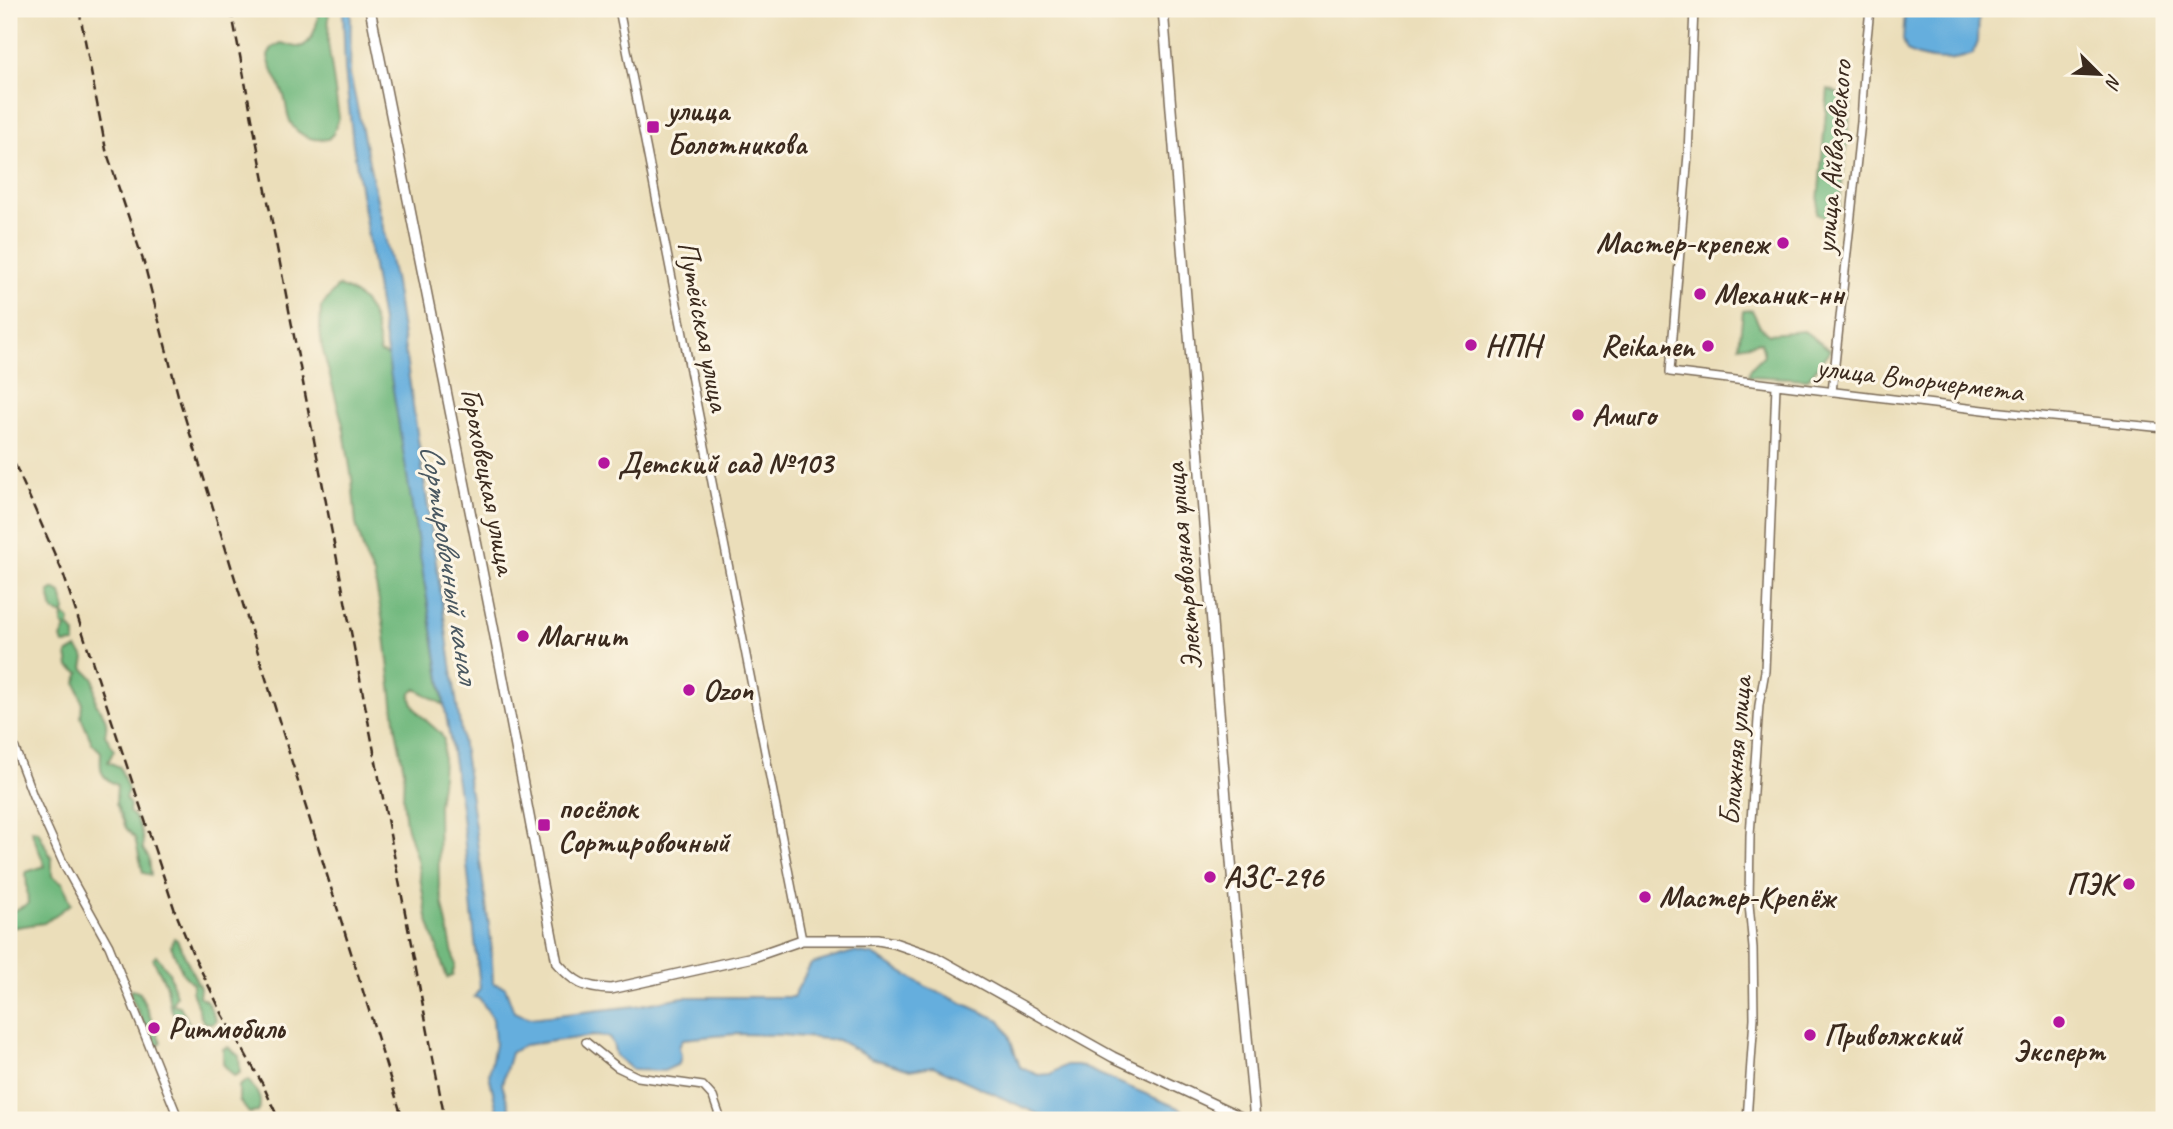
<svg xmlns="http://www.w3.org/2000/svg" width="2173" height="1129" font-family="Caveat,sans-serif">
	<rect width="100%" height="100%" fill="#fcf5e5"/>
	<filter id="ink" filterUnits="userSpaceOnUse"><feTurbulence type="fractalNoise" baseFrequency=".0143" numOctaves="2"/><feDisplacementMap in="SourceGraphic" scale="14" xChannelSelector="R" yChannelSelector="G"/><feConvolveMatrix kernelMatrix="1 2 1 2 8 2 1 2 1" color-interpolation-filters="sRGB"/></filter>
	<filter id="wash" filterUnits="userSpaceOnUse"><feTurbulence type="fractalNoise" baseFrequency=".00686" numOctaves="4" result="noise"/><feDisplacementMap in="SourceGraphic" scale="28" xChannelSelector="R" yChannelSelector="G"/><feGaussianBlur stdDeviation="1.57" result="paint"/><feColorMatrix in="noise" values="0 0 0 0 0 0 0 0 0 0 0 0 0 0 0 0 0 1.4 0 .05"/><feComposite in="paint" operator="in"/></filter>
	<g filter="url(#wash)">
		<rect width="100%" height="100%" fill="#ebdeba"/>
		<!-- forest -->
		<path fill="#72b97f" stroke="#56724e" stroke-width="2" d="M319,9H329L328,43L339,118L333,134L328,139C310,142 292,133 288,115C286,108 286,100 283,93C278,80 270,70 268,56L272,48L281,43C286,44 293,47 298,47C313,47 318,21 319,9Z
			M1828,89L1852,99L1839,210L1828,220L1817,213Z
			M338,286C373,298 375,320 380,353L388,356L444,705L416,689L411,693C408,708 431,724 441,734L444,740L442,776L438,805L439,885L455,964L452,976L447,978L427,917L417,860L406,825L403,798L404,770L396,729L384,627L374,575L366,559L356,524L352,479L343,425L322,347L320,329L321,307Z
			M1752,310L1760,327L1769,334L1804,331L1830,350L1808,379L1749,376L1750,369L1764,355L1761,342L1739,346L1743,311Z
			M54,589L61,593L65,609L64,614L70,620L69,626L75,634V643L63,644L61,638L66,628L62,624L63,615L53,611L49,592Z
			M77,648L85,658L83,668L94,679L96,704C104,713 109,722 105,734L114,750L108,762L120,767L128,790L125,798L130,805L129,812C138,818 144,838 143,849L149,858L151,875L143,873L135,838L126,828L116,803L117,785C99,777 100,770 101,752L92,743L81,717L82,702L76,682L80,673L69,667L67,654Z
			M31,830L38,831L52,859V876L63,883L71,904L44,923L9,928V913L28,904L26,872L45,866Z
			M174,938L177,940L200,988L199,996L207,1001L216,1020L213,1024L203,1022L192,991L193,984L183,974L171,946Z
			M156,955L169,972L176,996L172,1004L180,1006L192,1029L191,1035L186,1034L170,1007L167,986L153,959Z
			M131,989L140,993L161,1042L157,1048L153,1044L130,994Z
			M228,1047L239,1056L240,1073L234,1076L223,1064V1049Z
			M248,1080C256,1090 264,1100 258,1112L249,1113L239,1100V1086Z"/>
		<!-- water -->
		<path fill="#65aedd" stroke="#506c7e" stroke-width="2" d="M343,9H351L350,74L395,283L480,861L491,940L493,983L505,987L514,1012L531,1018L636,1006L683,997H793L811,964L853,952L873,955L927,987L1000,1020L1009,1035L1020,1067L1038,1075L1051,1074L1066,1065H1078L1181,1109L1192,1120H1051L933,1066L910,1070L871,1058L838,1040L781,1035L736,1034L683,1039L679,1047L681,1056L679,1064L664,1071L633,1070L616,1056L613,1044L608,1037L593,1036L524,1045L511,1053L502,1084L513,1120H499L489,1074L495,1044L493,1019L480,999L474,997L480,988L461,807L353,144L345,70Z
			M1905,9H1979L1978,42L1973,54C1952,62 1927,62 1907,51L1903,40Z"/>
	</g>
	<g filter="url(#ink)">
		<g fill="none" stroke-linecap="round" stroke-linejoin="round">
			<defs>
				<path id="minor" d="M619,9L802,940
					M1694,9L1688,154L1670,372L1992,411L2164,428
					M1832,392L1861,122L1865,58L1870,9
					M9,733L33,796L65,867L109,946L179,1120
					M586,1042L617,1067L638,1077L703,1086L713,1097L721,1120
					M1747,1120L1754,1018L1753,948L1749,904L1750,835L1759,705L1765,671L1776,385"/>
				<path id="tertiary" d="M370,9L492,621L557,963C575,983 584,988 611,989L753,957L802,940H878L894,943L935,957L1113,1057L1247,1120
					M1163,9L1235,911L1255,1120"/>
			</defs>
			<!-- minor casing -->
			<use href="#minor" stroke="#796955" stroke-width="10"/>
			<!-- tertiary casing -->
			<use href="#tertiary" stroke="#796955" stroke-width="12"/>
			<!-- minor -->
			<use href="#minor" stroke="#fff" stroke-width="7"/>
			<!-- tertiary -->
			<use href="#tertiary" stroke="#fff" stroke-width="9"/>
			<!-- rail -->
			<path stroke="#3b2a1e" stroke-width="2.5" stroke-dasharray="10 5" stroke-linecap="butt" d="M79,9L106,150L144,263L178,395L403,1120
				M231,9L445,1120
				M9,451L63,573L175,911L192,952L223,1015L262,1083L279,1120"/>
		</g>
	</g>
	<!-- markers -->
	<g fill="#b5179e" stroke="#fcf5e5" stroke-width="2.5">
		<rect x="646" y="120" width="14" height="14" rx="3.5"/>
		<circle cx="1783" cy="243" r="7"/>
		<circle cx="1700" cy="294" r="7"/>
		<circle cx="1471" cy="345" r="7"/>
		<circle cx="1708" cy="346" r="7"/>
		<circle cx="1578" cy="415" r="7"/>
		<circle cx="604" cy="463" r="7"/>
		<circle cx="523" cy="636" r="7"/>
		<circle cx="689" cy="690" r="7"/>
		<rect x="537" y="818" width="14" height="14" rx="3.5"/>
		<circle cx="1210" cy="877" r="7"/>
		<circle cx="2129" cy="884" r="7"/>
		<circle cx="1645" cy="897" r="7"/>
		<circle cx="2059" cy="1022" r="7"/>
		<circle cx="154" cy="1028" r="7"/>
		<circle cx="1810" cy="1035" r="7"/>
	</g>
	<g text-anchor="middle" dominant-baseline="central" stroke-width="6" stroke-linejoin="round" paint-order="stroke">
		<!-- poi labels -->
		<g font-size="30" font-weight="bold" fill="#3b2a1e" stroke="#fcf5e5" text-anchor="start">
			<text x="667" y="110">улица<tspan x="667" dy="34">Болотникова</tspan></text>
			<text x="1769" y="243" text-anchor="end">Мастер-крепеж</text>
			<text x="1714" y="294">Механик-нн</text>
			<text x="1485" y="345">НПН</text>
			<text x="1694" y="346" text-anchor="end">Reikanen</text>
			<text x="1592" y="415">Амиго</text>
			<text x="618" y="463">Детский сад №103</text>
			<text x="537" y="636">Магнит</text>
			<text x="703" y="690">Ozon</text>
			<text x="558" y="808">посёлок<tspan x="558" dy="34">Сортировочный</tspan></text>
			<text x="1224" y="877">АЗС-296</text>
			<text x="2115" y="884" text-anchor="end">ПЭК</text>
			<text x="1659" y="897">Мастер-Крепёж</text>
			<text x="168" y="1028">Ритмобиль</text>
			<text x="1824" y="1035">Приволжский</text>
			<text x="2059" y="1051" text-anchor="middle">Эксперт</text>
		</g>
		<!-- street labels -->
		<g font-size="30" fill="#3b2a1e" stroke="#fcf5e5">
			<text transform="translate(1833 157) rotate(-85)">улица Айвазовского</text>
			<text transform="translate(704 326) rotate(79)">Путейская улица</text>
			<text transform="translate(1920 379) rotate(7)">улица Вторчермета</text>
			<text transform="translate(489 481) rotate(79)">Гороховецкая улица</text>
			<text transform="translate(1183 567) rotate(-95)">Электровозная улица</text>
			<text transform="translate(1735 751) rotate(-85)">Ближняя улица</text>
		</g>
		<!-- water labels -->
		<g font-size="32" font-style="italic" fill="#4a5861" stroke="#fcf5e5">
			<text transform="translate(450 563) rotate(81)">Сортировочный канал</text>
		</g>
	</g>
	<!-- margin -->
	<rect width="2173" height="1129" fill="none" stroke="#fcf5e5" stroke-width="35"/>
	<!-- north arrow -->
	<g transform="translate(2099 74) rotate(114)" stroke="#fcf5e5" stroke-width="5" paint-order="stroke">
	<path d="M0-5L12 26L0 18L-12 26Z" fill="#3b2a1e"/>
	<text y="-10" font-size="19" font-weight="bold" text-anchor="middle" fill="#3b2a1e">N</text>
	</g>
</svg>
